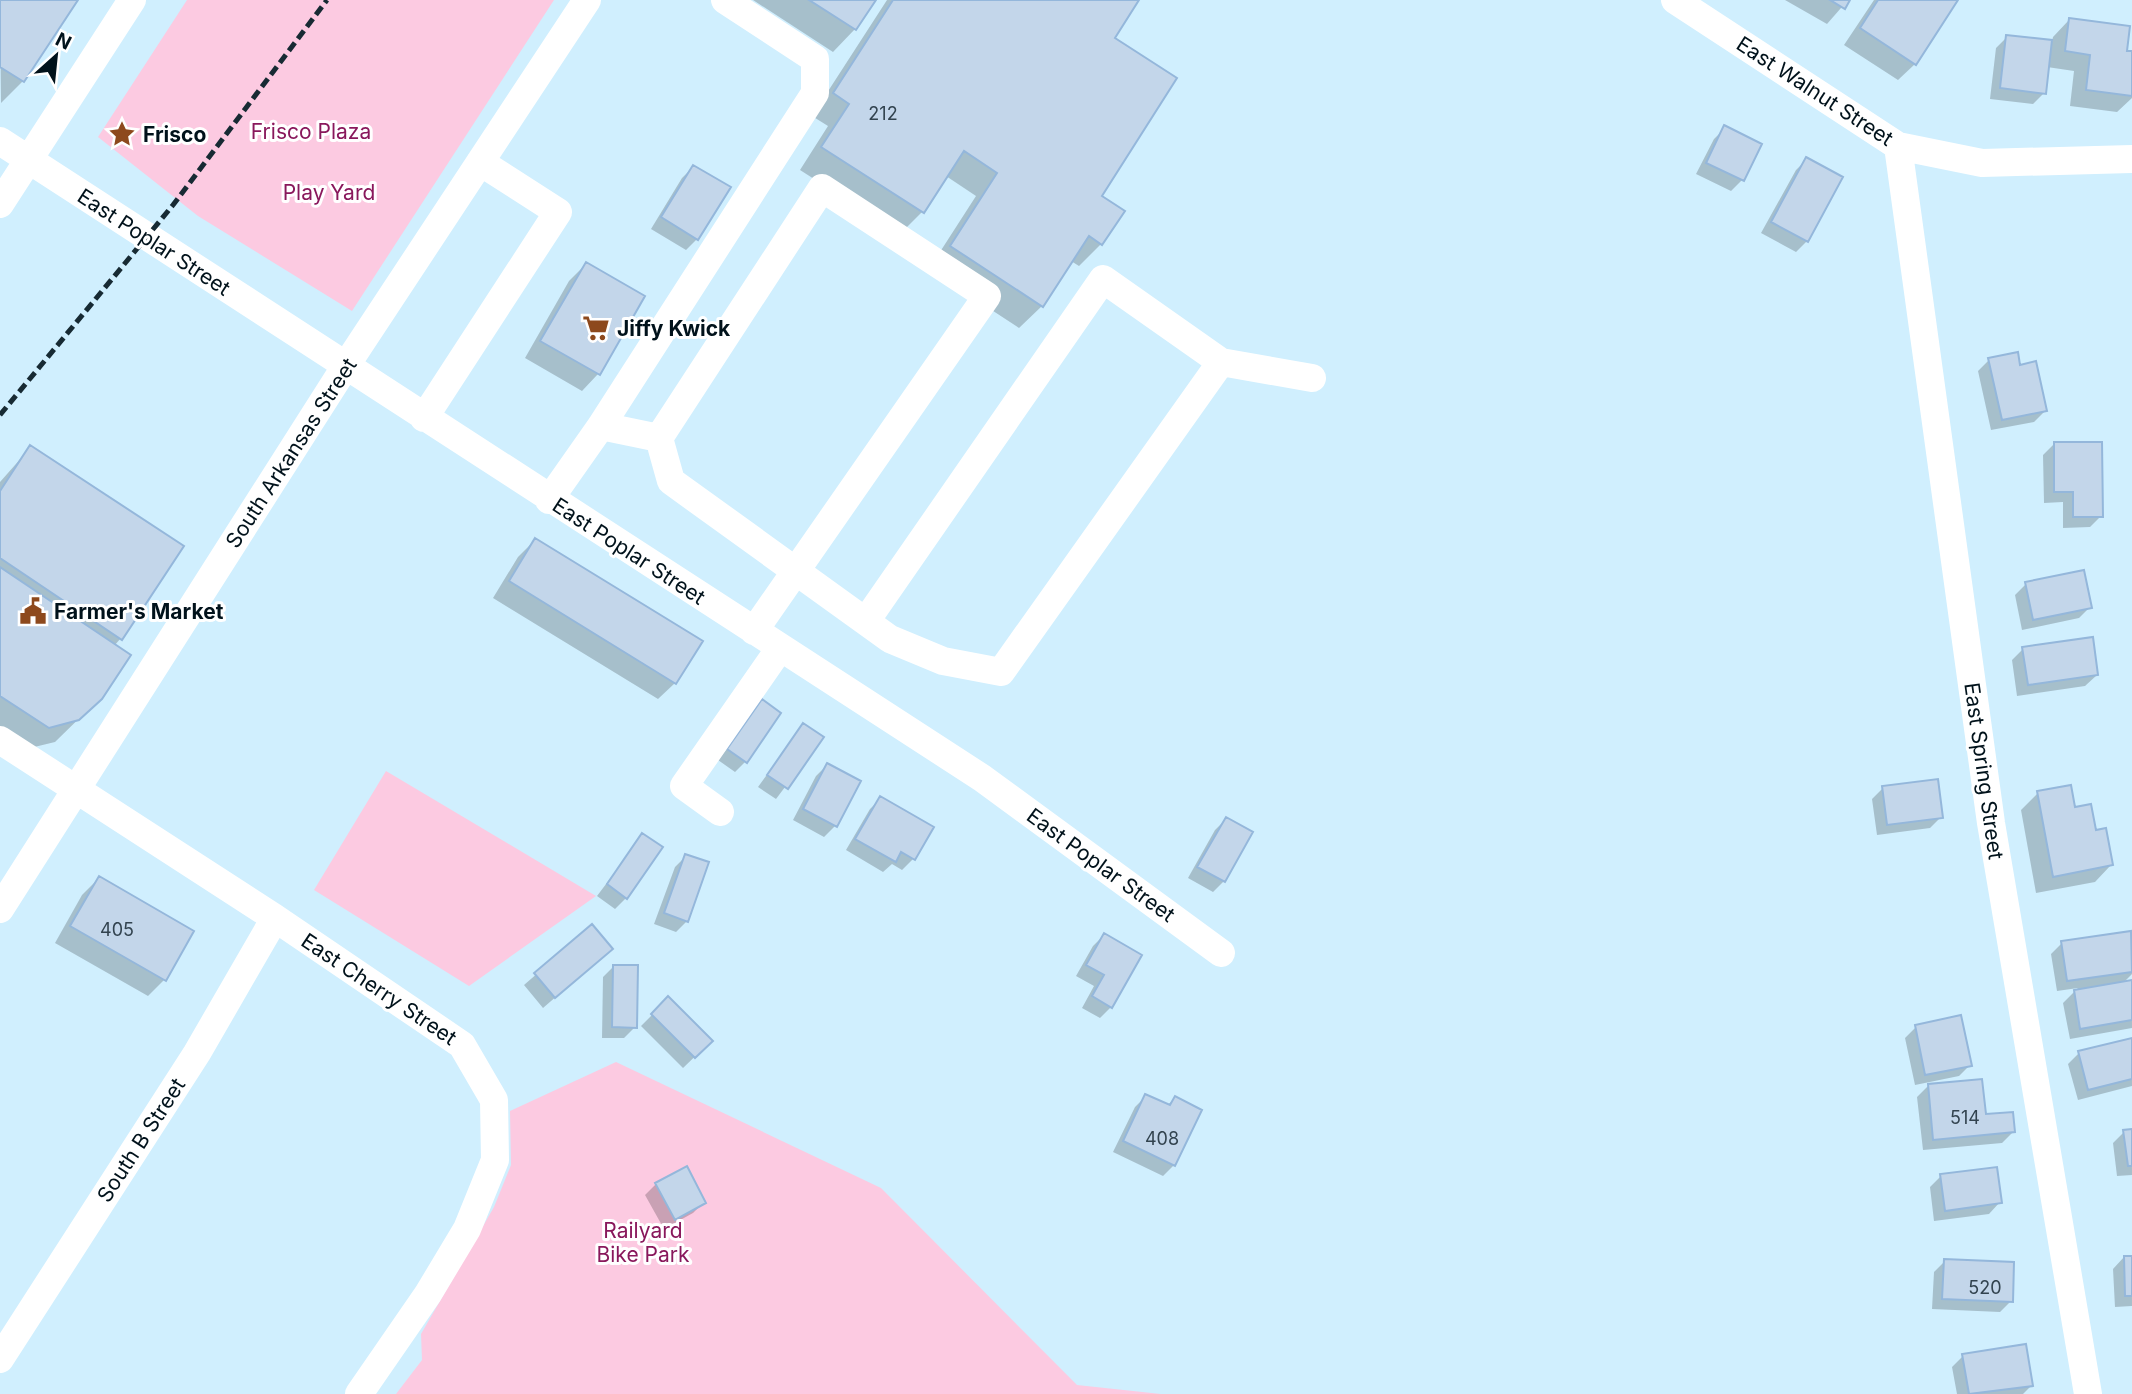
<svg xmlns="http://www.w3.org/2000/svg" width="2132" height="1394" font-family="Inter,sans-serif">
	<rect width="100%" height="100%" fill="#d0effe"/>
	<!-- green -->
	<path fill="#fccae1" d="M187,0H554L352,311L198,216L98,137Z
		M386,771L596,896L469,986L314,890Z
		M616,1062L881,1188L1077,1385L1161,1394H396L422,1360L421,1334L494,1207L511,1165L510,1111Z"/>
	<!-- shadow -->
	<path fill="#0003" d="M0,0H76L23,81L1,103Z
		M753,0H874L855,29L833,52Z
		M887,0H1137L1112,38L1099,196L1101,244L1079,266L1071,261L1042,306L1019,328L929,269L976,196L946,176L922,212L900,234L800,170L828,126L812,116Z
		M1785,0H1848L1827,24Z
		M1874,0H1956L1915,64L1898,80L1844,45Z
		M2069,20L2132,53V98L2117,112L2070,106L2074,71L2047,67L2044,93L2033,104L1990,99L1996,48L2007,37L2052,42L2053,37Z
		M1725,128L1742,180L1731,191L1696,174L1714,139Z
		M1807,159V241L1796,252L1761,233L1796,170Z
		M693,167L697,239L686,250L651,229L682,178Z
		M586,264L598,374L582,391L525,358L569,281Z
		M1989,360L2019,367L2045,411L2034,422L1991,430L1978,371Z
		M2054,444L2101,516L2090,527L2063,528V502L2044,503L2043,455Z
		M30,448L121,638L114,646L100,698L55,742L26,749L0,732V482Z
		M535,540L675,683L658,699L493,598L518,557Z
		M2026,584L2090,607L2079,618L2022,630L2015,595Z
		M2023,649L2097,675L2085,686L2017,696L2012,660Z
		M762,702L746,761L735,772L718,760Z
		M803,725L822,738L776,799L758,787Z
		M827,765L835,826L824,837L793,820L816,776Z
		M1883,788L1941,817L1930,828L1877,835L1872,799Z
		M2038,793L2074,809L2095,832L2111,865L2095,882L2036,893L2021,810Z
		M881,798L913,859L902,870L892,864L883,872L846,850L870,809Z
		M1226,819L1224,881L1213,892L1188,878L1215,830Z
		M643,835L626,898L615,909L597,896Z
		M686,856L687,921L676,932L654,924L675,867Z
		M99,878L165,979L148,996L55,943L82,895Z
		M592,926L611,949L543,1008L524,985Z
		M2130,933L2132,974L2123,983L2132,982V1028L2070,1039L2063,1003L2078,988L2057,991L2051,954L2062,943Z
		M1104,935L1111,1007L1100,1018L1082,1008L1094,986L1076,976L1093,946Z
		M614,966L635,1027L624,1038H602L603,977Z
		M668,999L711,1041L683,1068L641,1026Z
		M1916,1027L1970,1065L1959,1076L1915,1085L1905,1038Z
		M2132,1040V1086L2078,1100L2068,1064L2079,1053Z
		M1928,1086L1984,1116L2013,1132L2002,1143L1923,1150L1917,1097Z
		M1146,1096L1167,1106L1175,1098L1174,1165L1163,1176L1113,1152L1135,1107Z
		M2132,1131V1175L2117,1176L2113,1143L2124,1132Z
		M1941,1176L2000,1202L1989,1214L1934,1221L1930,1187Z
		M656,1184L704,1202L693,1213L664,1229L645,1195Z
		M2124,1257H2132V1306L2115,1307L2113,1269Z
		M1945,1261L2011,1301L2000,1312L1932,1309L1934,1272Z
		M1963,1356L2031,1386L2023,1394H1957L1952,1367Z"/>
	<!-- building -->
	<path fill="#c3d6ea" stroke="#94b7db" stroke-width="2" d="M0,0H78L24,82L0,67Z
		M809,0H876L856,30Z
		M893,0H1139L1115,38L1177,78L1102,196L1125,211L1102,245L1089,236L1043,307L950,246L997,173L964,151L924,213L821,147L849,104L833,93Z
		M1830,0H1850L1845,9Z
		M1878,0H1958L1916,65L1860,28Z
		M2069,18L2130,26L2127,51H2132V96L2086,90L2090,55L2065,51Z
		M2006,35L2052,40L2046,94L2000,88Z
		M1724,125L1762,144L1744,181L1706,163Z
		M1806,157L1843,177L1808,242L1771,222Z
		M693,165L731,187L698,240L661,217Z
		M586,262L645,296L600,375L540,341Z
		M2018,352L2020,365L2036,361L2047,411L2002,420L1988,358Z
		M2054,442H2102L2103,517H2073V492H2054Z
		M30,445L184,546L122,640L0,558V491Z
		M535,538L703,641L676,684L509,581Z
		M0,567L131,655L102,699L79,720L49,728L0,696Z
		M2084,570L2092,608L2033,620L2025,582Z
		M2093,637L2098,675L2028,685L2022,647Z
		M762,699L781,713L747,763L727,749Z
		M803,723L824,737L788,789L767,775Z
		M827,763L861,781L837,827L803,809Z
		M1938,779L1943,818L1887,825L1882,786Z
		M2071,785L2075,807L2091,804L2096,830L2106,828L2113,865L2053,877L2037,791Z
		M880,796L934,827L915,860L901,852L896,862L855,839Z
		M1226,817L1253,832L1225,882L1197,867Z
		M642,833L663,847L627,899L607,884Z
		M685,854L709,862L688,922L664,913Z
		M99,876L194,931L166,981L70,926Z
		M592,924L613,949L555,998L534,973Z
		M2131,931L2132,972L2067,981L2061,941Z
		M1104,933L1142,955L1112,1008L1092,996L1104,975L1086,965Z
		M613,965H638L637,1028L612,1027Z
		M2132,980V1020L2080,1029L2074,990Z
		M668,996L713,1041L695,1058L651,1014Z
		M1961,1015L1972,1066L1925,1075L1915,1025Z
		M2132,1038V1079L2088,1090L2078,1051Z
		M1982,1079L1986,1114L2013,1112L2015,1132L1933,1140L1928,1084Z
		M1145,1094L1170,1105L1175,1096L1202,1110L1175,1166L1123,1141Z
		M2132,1129V1166H2128L2123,1130Z
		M687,1166L706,1203L675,1220L655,1183Z
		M1997,1167L2002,1203L1945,1211L1940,1174Z
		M2124,1256H2132V1296H2125Z
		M1944,1259L2014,1262L2013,1302L1942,1299Z
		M2026,1344L2033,1386L1969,1394L1962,1354Z"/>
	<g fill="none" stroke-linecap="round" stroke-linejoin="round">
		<!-- minor -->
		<path stroke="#fff" stroke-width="28" d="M1675,0L1898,146L1982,163L2132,159
			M0,141L982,778L1221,953
			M1898,146L1991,823L2088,1394
			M0,204L132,0
			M1221,362L1312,378
			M424,418L558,212L480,162
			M601,426L659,438
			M549,500L601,426L815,93V59L725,0
			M754,631L987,296L822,188L659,438L671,481L890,639L943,661L1001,672L1221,362L1103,279L866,621
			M0,740L275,918L462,1045L494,1100L495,1160L467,1229L428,1294L359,1394
			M720,812L684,786L780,648
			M0,909L345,367L587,0
			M0,1359L197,1053L275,918"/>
		<!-- rail -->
		<path stroke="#172a33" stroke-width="5" stroke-dasharray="10 5" stroke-linecap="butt" d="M0,415L173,205L327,0"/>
	</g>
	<!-- icons -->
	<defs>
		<symbol id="sight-bare" viewBox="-9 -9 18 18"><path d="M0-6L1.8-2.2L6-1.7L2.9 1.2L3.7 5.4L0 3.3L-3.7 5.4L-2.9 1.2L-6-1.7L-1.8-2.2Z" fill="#8d491d" stroke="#fff" stroke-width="2.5" paint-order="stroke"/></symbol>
		<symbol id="supermarket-bare" viewBox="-9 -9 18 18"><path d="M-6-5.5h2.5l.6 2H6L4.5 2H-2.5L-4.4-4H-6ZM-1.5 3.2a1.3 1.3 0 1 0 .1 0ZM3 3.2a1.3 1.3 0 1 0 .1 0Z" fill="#8d491d" stroke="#fff" stroke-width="2.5" paint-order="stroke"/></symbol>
		<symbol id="civic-bare" viewBox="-9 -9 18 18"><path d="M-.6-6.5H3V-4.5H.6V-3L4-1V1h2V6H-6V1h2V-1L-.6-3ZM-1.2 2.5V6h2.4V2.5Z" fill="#8d491d" stroke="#fff" stroke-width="2.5" paint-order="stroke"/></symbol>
	</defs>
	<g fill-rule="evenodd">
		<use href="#sight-bare" x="103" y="115" width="38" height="38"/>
		<use href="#supermarket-bare" x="577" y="309" width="38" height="38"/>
		<use href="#civic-bare" x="14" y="592" width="38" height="38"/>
	</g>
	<g text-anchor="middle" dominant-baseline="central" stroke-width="6" stroke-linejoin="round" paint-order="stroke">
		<!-- number labels -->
		<g font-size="18" fill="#32434f">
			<text x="883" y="113">212</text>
			<text x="117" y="929">405</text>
			<text x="1965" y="1117">514</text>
			<text x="1162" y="1138">408</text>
			<text x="1985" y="1287">520</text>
		</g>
		<!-- street labels -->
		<g font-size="21" fill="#01121b" stroke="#fff">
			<text transform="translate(1815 91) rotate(33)">East Walnut Street</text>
			<text transform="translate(154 242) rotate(33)">East Poplar Street</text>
			<text transform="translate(291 453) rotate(-57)">South Arkansas Street</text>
			<text transform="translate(629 551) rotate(33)">East Poplar Street</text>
			<text transform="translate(1984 771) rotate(82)">East Spring Street</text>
			<text transform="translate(1101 865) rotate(36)">East Poplar Street</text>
			<text transform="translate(379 989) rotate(34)">East Cherry Street</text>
			<text transform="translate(141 1140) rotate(-57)">South B Street</text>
		</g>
		<!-- park labels -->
		<g font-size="21" fill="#89185c" stroke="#fff">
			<text x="311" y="131">Frisco Plaza</text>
			<text x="329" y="192">Play Yard</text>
			<text x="643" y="1230">Railyard<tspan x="643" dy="24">Bike Park</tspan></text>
		</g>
		<!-- poi labels -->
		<g font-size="21" font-weight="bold" fill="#01121b" stroke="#fff" text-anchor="start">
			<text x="143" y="134">Frisco</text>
			<text x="617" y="328">Jiffy Kwick</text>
			<text x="54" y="611">Farmer's Market</text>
		</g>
	</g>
	<!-- north arrow -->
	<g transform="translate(56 56) rotate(27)" stroke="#ffffff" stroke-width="5" paint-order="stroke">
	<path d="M0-5L12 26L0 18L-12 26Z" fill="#01121b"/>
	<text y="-10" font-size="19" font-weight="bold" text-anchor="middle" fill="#01121b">N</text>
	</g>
</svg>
